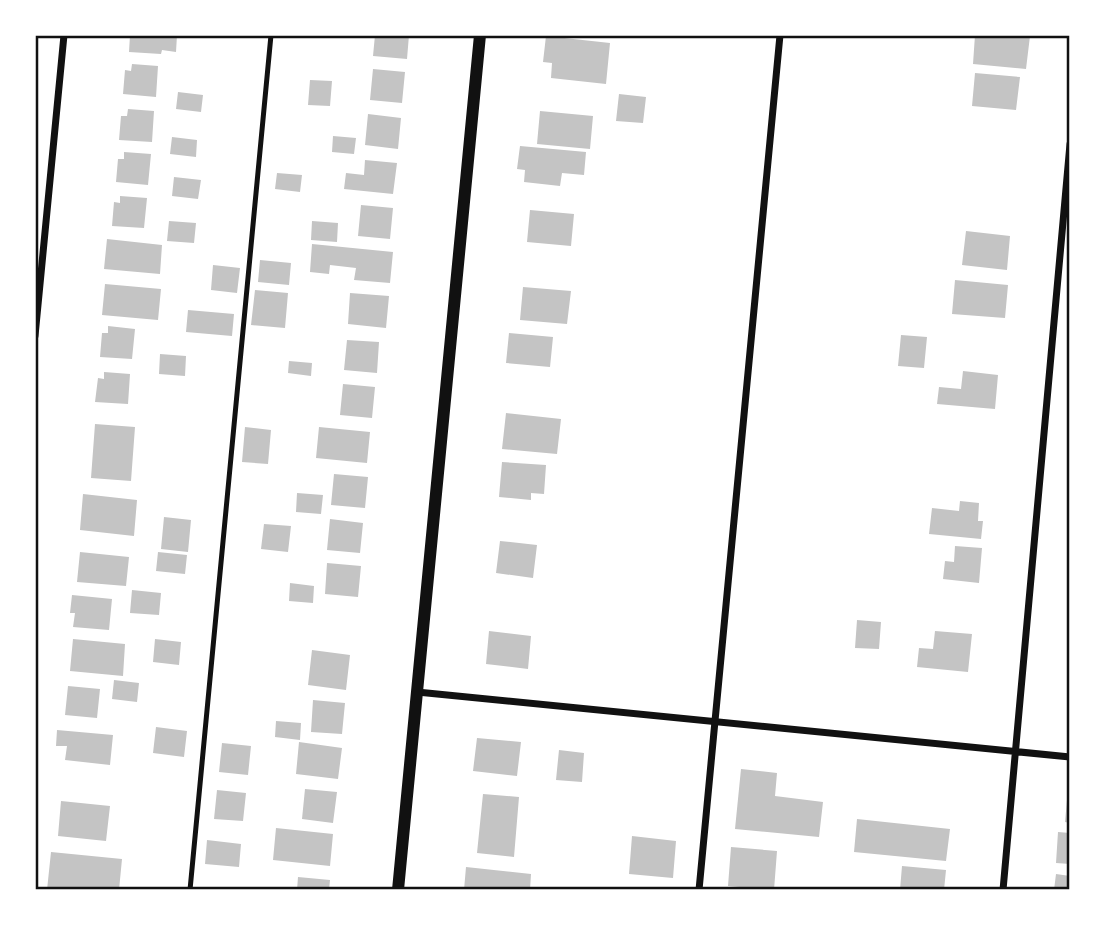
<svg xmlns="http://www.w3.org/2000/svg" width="1105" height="925" font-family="'Work Sans',sans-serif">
	<rect width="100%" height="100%" fill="#fff"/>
	<!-- building -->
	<path fill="#c4c4c4" d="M130,35H177L176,52L162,50L161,54L129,52Z
		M375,35H409L407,59L373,56Z
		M975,35L1030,36L1026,69L973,64Z
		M546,36L610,43L606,84L551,78L552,63L543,62Z
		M132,64L158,66L156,97L123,94L125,70L131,71Z
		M373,69L405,72L402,103L370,100Z
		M975,73L1020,77L1016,110L972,106Z
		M310,80L332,81L330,106L308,105Z
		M178,92L203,95L201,112L176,109Z
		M619,94L646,97L643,123L616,121Z
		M128,109L154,111L152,142L119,140L121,116H127Z
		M540,111L593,116L590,149L537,144Z
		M368,114L401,118L398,149L365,145Z
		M333,136L356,138L354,154L332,152Z
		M172,137L197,140L196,157L170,154Z
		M520,146L586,152L584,175L562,173L560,186L524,182L525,170L517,169Z
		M124,152L151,154L148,185L116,182L118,159H124Z
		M365,160L397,163L393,194L344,189L346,173L364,175Z
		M277,173L302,175L300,192L275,189Z
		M174,177L201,180L198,199L172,196Z
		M120,196L147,198L144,228L112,226L114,202L120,203Z
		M361,205L393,208L390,239L358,236Z
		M530,210L574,214L571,246L527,242Z
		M169,221L196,223L194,243L167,241Z
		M312,221L338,223L337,242L311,240Z
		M966,231L1010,236L1007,270L962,265Z
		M107,239L162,245L160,274L104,269Z
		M312,244L393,252L390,283L354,280L356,268L330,265L329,274L310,272Z
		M260,260L291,263L289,285L258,282Z
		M213,265L240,268L237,293L211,290Z
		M955,280L1008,285L1005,318L952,314Z
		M105,284L161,289L158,320L102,315Z
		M523,287L571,291L567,324L520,320Z
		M255,290L288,293L285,328L251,325Z
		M350,293L389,296L386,328L348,324Z
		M188,310L234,314L232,336L186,332Z
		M108,326L135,329L132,359L100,357L102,333H108Z
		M509,333L553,337L550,367L506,363Z
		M901,335L927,337L924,368L898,366Z
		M347,340L379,342L377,373L344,370Z
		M160,354L186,356L185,376L159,374Z
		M289,361L312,363L311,376L288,373Z
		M963,371L998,375L995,409L937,404L939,387L961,389Z
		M104,372L130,374L128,404L95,402L98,378L104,379Z
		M343,384L375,387L372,418L340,415Z
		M506,413L561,419L557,454L502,449Z
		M95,424L135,427L131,481L91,478Z
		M245,427L271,430L268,464L242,462Z
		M319,427L370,432L367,463L316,458Z
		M502,462L546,465L544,494L531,493V500L499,497Z
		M334,474L368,477L365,508L331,505Z
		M297,493L323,495L321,514L296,512Z
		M83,494L137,500L134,536L80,530Z
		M960,501L979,503L978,521H983L981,539L929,534L932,508L959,511Z
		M164,517L191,520L188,552L161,549Z
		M330,519L363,523L360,553L327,550Z
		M264,524L291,526L288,552L261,549Z
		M500,541L537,545L533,578L496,573Z
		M955,546L982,548L979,583L943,579L945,561L954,562Z
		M80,552L129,557L126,586L77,582Z
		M158,552L187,555L185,574L156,571Z
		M327,563L361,566L358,597L325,594Z
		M290,583L314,586L313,603L289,601Z
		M132,590L161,593L159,615L130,613Z
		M72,595L112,599L109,630L73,627L75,613H70Z
		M857,620L881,622L879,649L855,648Z
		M489,631L531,636L528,669L486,664Z
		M935,631L972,634L968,672L917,667L919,648L933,649Z
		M73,639L125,644L123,676L70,671Z
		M155,639L181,642L179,665L153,662Z
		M312,650L350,655L346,690L308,685Z
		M114,680L139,683L137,702L112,699Z
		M68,686L100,689L97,718L65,715Z
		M313,700L345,703L342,734L311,732Z
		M276,721L301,723L300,740L275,737Z
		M156,727L187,731L184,757L153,753Z
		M57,730L113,735L110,765L65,760L67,746H56Z
		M477,738L521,742L517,776L473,771Z
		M299,742L342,748L338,779L296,774Z
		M222,743L251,746L248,775L219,772Z
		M559,750L584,753L582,782L556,780Z
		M741,769L777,773L775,796L823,802L819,837L735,829Z
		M305,789L337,792L333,823L302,819Z
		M1068,789H1070V823L1065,822Z
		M217,790L246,793L243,821L214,819Z
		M483,794L519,797L514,857L477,853Z
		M61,801L110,806L106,841L58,836Z
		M857,819L950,829L946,861L854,852Z
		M276,828L333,834L330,866L273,860Z
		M1058,832L1070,833V864L1056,863Z
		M632,836L676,841L673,878L629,874Z
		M207,840L241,844L239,867L205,864Z
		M731,847L777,851L774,890L728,886Z
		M51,852L122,859L119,890H47Z
		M902,866L946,870L944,890H900Z
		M466,867L531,874L530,890H464Z
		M1056,874L1070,876V890H1054Z
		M298,877L330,880L329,890H297Z"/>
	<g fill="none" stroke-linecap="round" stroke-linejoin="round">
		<!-- service -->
		<path stroke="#111" stroke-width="5" d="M190,890L271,35"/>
		<!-- minor -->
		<path stroke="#111" stroke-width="7" d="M35,336L64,35
			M417,692L1070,757
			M699,890L780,35
			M1003,890L1070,144"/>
		<!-- tertiary -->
		<path stroke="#111" stroke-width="12" d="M398,890L480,35"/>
	</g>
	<!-- border -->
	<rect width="1105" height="925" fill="none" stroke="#ffffff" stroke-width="74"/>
	<rect x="37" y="37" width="1031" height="851" fill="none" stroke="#111" stroke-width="2.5"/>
</svg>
